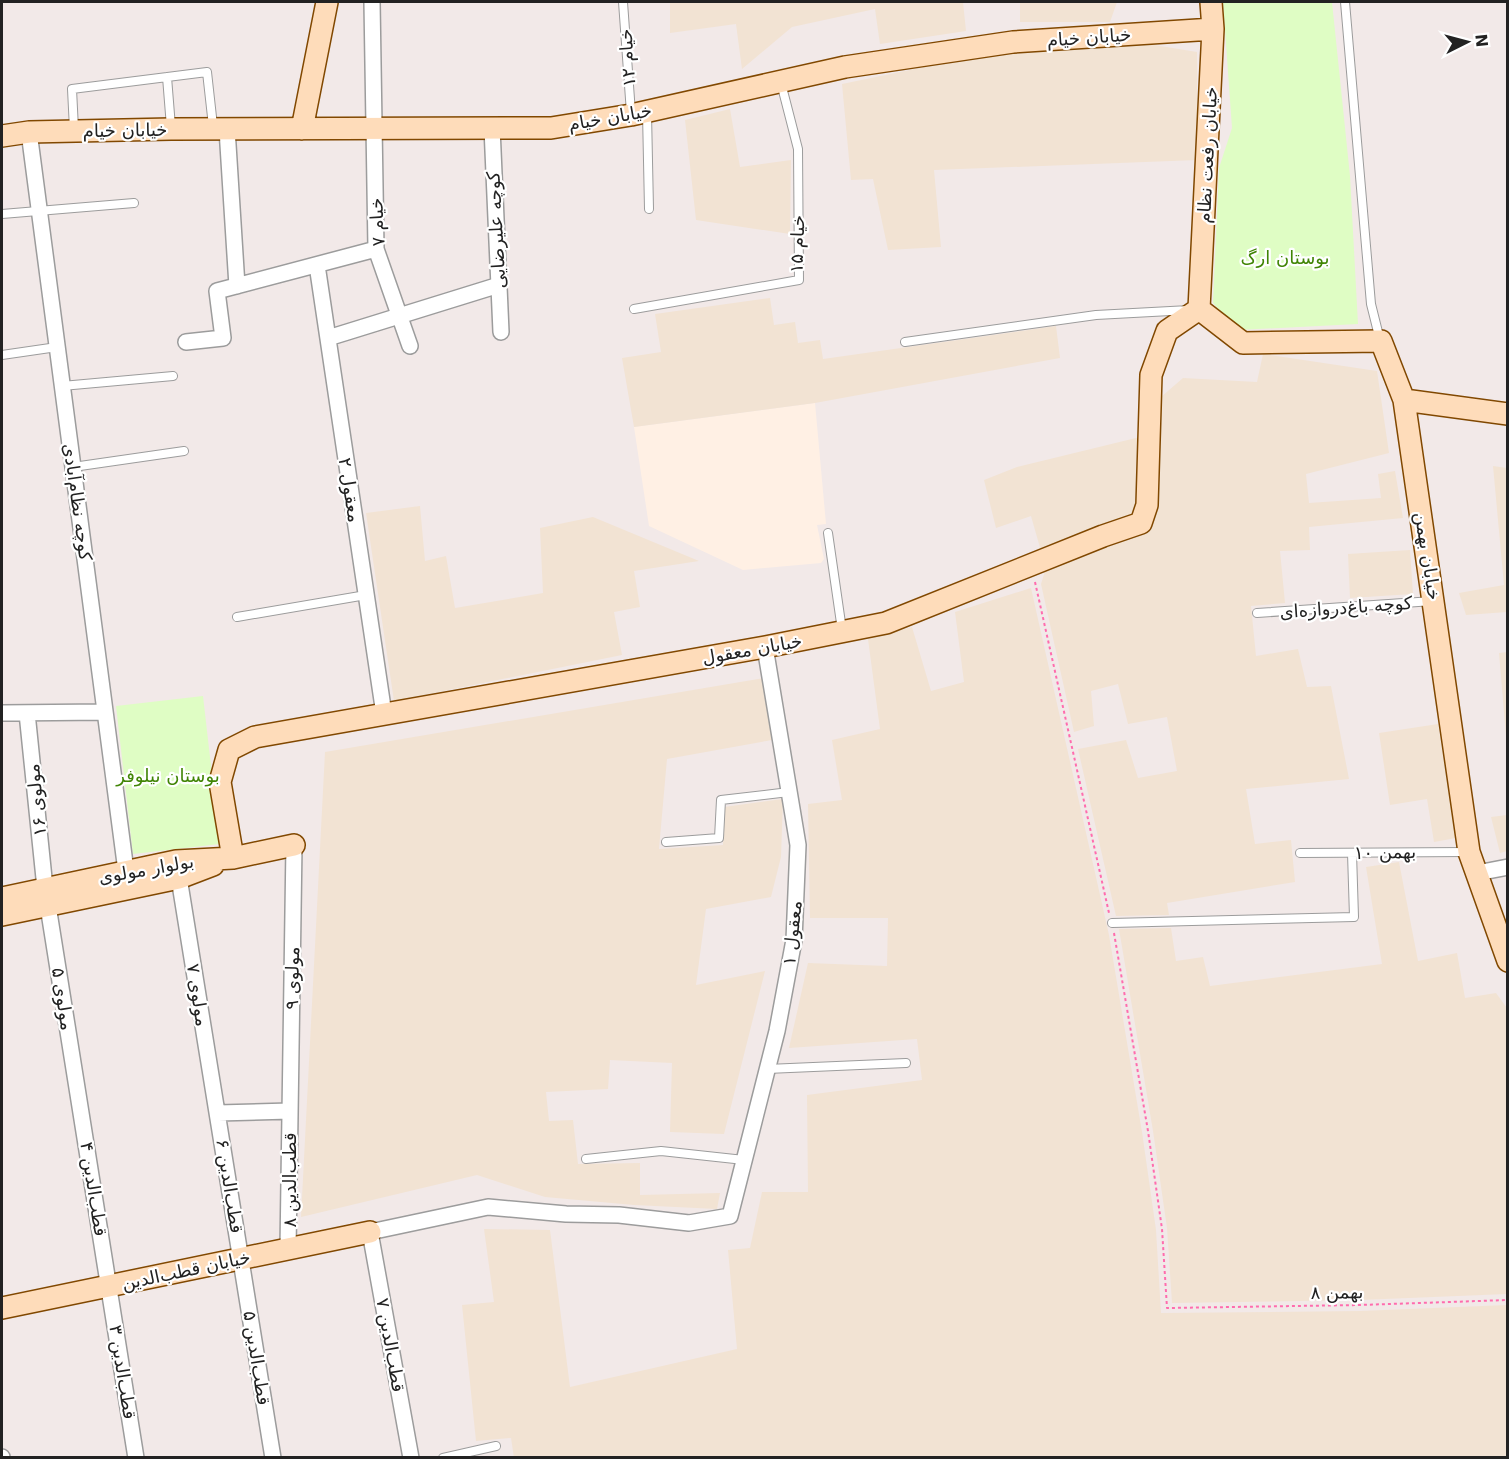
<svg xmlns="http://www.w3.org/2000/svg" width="1509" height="1459" font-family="'DejaVu Sans','Noto Sans Arabic',sans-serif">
	<rect width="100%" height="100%" fill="#f2e9e8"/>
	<!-- education -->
	<path fill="#fff0e4" d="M815,403L826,524L817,525L824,559L821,563L743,570L649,526L634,427Z"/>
	<!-- farmland -->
	<path fill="#f2e3d3" d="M670,2H963L966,31L880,44L875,9L792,27L742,69L736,24L670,33Z
		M1020,2H1117L1110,22H1020Z
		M1142,43L1197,52V160L934,170L941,247L888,250L873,179L851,180L842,84L997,52Z
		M730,109L740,167L791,160L790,234L696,220L685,120Z
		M770,298L774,325L795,322L798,343L820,340L823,359L1056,326L1060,358L815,403L634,427L622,358L661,352L655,314Z
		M1263,354L1377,371L1389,453L1306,474L1309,503L1381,498L1378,474L1395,471L1403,518L1309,527L1310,550L1280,551L1285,603L1251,606L1256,656L1298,649L1307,687L1331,686L1349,779L1246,789L1255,844L1291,840L1295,882L1167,903L1169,915L1116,916L1078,749L1126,740L1138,778L1177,771L1167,717L1128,724L1118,684L1091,691L1094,726L1074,732L1041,584L1046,568L1148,529L1161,397L1183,378L1257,382Z
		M1140,437L1138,504L1134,516L1041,551L1031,516L996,528L984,480L1017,467Z
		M1493,466L1507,468V612L1466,615L1459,593L1504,585Z
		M420,506L425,561L446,556L455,608L543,593L540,528L593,517L699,561L634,571L640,607L614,612L622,655L394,701L366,513Z
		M1410,550L1413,594L1350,598L1348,554Z
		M1031,588L1109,935L1142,1132L1156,1230L1161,1313L1360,1311L1507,1305V1457L514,1458L511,1438L476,1441L462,1305L494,1302L484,1229L550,1230L570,1387L737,1349L728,1250L750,1248L762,1192H808L807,1095L922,1080L917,1039L789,1048L808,963L887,966L888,918H810L808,804L842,800L832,740L880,729L868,639L912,627L931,691L964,682L955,612Z
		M1507,652L1508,748H1507L1499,653Z
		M764,678L772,740L667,759L659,849L723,845L724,807L783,799L781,857L771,897L706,909L696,985L765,971L724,1134L670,1132L672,1063L610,1060L608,1089L546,1092L549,1121L573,1120L578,1164L640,1163V1195L720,1193L717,1209L634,1205L545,1197L477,1175L301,1217L325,752Z
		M1438,724L1456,838L1434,842L1427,799L1390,805L1379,733Z
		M1507,815V851L1500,853L1491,817Z
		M1399,862L1418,961L1457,953L1465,998L1496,993L1507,1008V1294L1360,1300L1172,1303L1167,1228L1153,1131L1119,929L1171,928L1176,961L1203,957L1210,986L1382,964L1366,867Z"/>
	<!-- park -->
	<path fill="#dffdc4" d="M1223,2H1332L1350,176L1358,324L1238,330L1213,303L1219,168L1232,128Z
		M203,696L220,844L133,854L116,706Z"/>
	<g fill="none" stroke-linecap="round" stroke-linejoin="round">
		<defs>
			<path id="lane" d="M623,2L631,113
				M1345,2L1371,304L1380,340
				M167,77L171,127
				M647,113L649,209
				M74,129L72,89L207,72L213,126
				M2,214L134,203
				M634,309L799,280L798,149L781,83
				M905,342L1096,315L1189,310
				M2,355L57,347
				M62,386L173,376
				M73,467L184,451
				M828,533L842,630
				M1257,613L1433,601
				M237,617L366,595
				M666,842L719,838L721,800L789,792
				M1300,853L1468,852
				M1112,923L1354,917L1352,853
				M767,1069L906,1063
				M586,1159L661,1151L744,1160
				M443,1458L496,1446"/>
			<path id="street" d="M372,2L376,249L410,346
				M492,128L501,332
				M227,129L237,286
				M29,132L126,871
				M317,265L384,714
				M328,338L499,285
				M186,342L223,338L217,291L376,249
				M2,713L105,712
				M27,713L45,888
				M1477,873L1508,867
				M179,878L273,1458
				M48,906L136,1458
				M218,1113L290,1111
				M288,1249L294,845
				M2,1457V1458
				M411,1458L370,1232L488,1207L566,1214L619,1215L689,1223L730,1216L777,1031L794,940L798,845L765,647"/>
			<path id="secondary" d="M302,129L327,2
				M2,136L29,132L171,129L551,128L631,115L845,67L1013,42L1213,29
				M1199,309L1243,343L1381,341L1404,400L1469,852L1508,961
				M1199,309L1213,29L1211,2
				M1404,400L1508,414
				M233,858L220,782L229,750L255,737L765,647L886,623L1103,536L1141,523L1147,505L1151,375L1167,331L1199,309
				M2,898L176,861L233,858L294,845
				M2,915L179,878L213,865
				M2,1308L370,1232"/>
		</defs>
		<!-- lane casing -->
		<use href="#lane" stroke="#9c9c9c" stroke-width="10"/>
		<!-- street casing -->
		<use href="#street" stroke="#9c9c9c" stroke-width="18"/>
		<!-- secondary casing -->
		<use href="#secondary" stroke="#814800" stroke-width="24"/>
		<!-- path -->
		<path stroke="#ff6cae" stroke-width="2" stroke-dasharray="3 3" stroke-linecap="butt" d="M1035,582L1109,913
			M1114,933L1148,1131L1162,1229L1167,1308L1360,1305L1508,1300"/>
		<!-- lane -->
		<use href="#lane" stroke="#fff" stroke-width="8"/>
		<!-- street -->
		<use href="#street" stroke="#fff" stroke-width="15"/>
		<!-- secondary -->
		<use href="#secondary" stroke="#fedcba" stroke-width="21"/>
	</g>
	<g text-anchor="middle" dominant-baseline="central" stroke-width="4.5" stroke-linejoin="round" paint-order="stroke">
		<!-- street labels -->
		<g font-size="18" fill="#222" stroke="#fff">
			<text transform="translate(1089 37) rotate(-4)">خیابان خیام</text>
			<text transform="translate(627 58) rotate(-94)">خیام ۱۲</text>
			<text transform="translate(610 117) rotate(-10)">خیابان خیام</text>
			<text transform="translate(125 130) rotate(-1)">خیابان خیام</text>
			<text transform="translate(1207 155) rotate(-87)">خیابان رفعت نظام</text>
			<text transform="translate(377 222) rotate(-93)">خیام ۷</text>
			<text transform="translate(496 230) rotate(-93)">کوچه علیرضایی</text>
			<text transform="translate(797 244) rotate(-88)">خیام ۱۵</text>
			<text transform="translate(350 490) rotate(81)">معقول ۲</text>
			<text transform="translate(78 502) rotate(82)">کوچه نظام‌آبادی</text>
			<text transform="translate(1428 556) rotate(81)">خیابان بهمن</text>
			<text transform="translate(1346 607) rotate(-4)">کوچه باغ‌دروازه‌ای</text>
			<text transform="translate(752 649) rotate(-10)">خیابان معقول</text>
			<text transform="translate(36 800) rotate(-96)">مولوی ۱۶</text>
			<text transform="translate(1385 852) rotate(-1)">بهمن ۱۰</text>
			<text transform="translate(146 869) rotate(-10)">بولوار مولوی</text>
			<text transform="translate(792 933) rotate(-84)">معقول ۱</text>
			<text transform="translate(292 978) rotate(-89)">مولوی ۹</text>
			<text transform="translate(198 995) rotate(81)">مولوی ۷</text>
			<text transform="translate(63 999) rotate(81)">مولوی ۵</text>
			<text transform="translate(289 1180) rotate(-90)">قطب‌الدین ۸</text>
			<text transform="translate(230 1186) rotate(81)">قطب‌الدین ۶</text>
			<text transform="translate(94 1189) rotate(81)">قطب‌الدین ۴</text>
			<text transform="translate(186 1270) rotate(-12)">خیابان قطب‌الدین</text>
			<text transform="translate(1337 1292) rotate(-1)">بهمن ۸</text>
			<text transform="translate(391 1345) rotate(80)">قطب‌الدین ۷</text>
			<text transform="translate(257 1358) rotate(81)">قطب‌الدین ۵</text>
			<text transform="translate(123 1372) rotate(81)">قطب‌الدین ۳</text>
		</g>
		<!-- park labels -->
		<g font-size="18" fill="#408505" stroke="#fff">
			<text x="1285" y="257">بوستان ارگ</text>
			<text x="168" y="775">بوستان نیلوفر</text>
		</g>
	</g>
	<!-- border -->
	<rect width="1509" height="1459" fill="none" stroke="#222222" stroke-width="6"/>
	<!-- north arrow -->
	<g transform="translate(1467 42) rotate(84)" stroke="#ffffff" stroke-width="4.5" paint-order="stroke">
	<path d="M0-4.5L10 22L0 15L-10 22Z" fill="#222222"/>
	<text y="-9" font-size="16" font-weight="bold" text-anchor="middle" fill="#222222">N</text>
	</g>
</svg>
